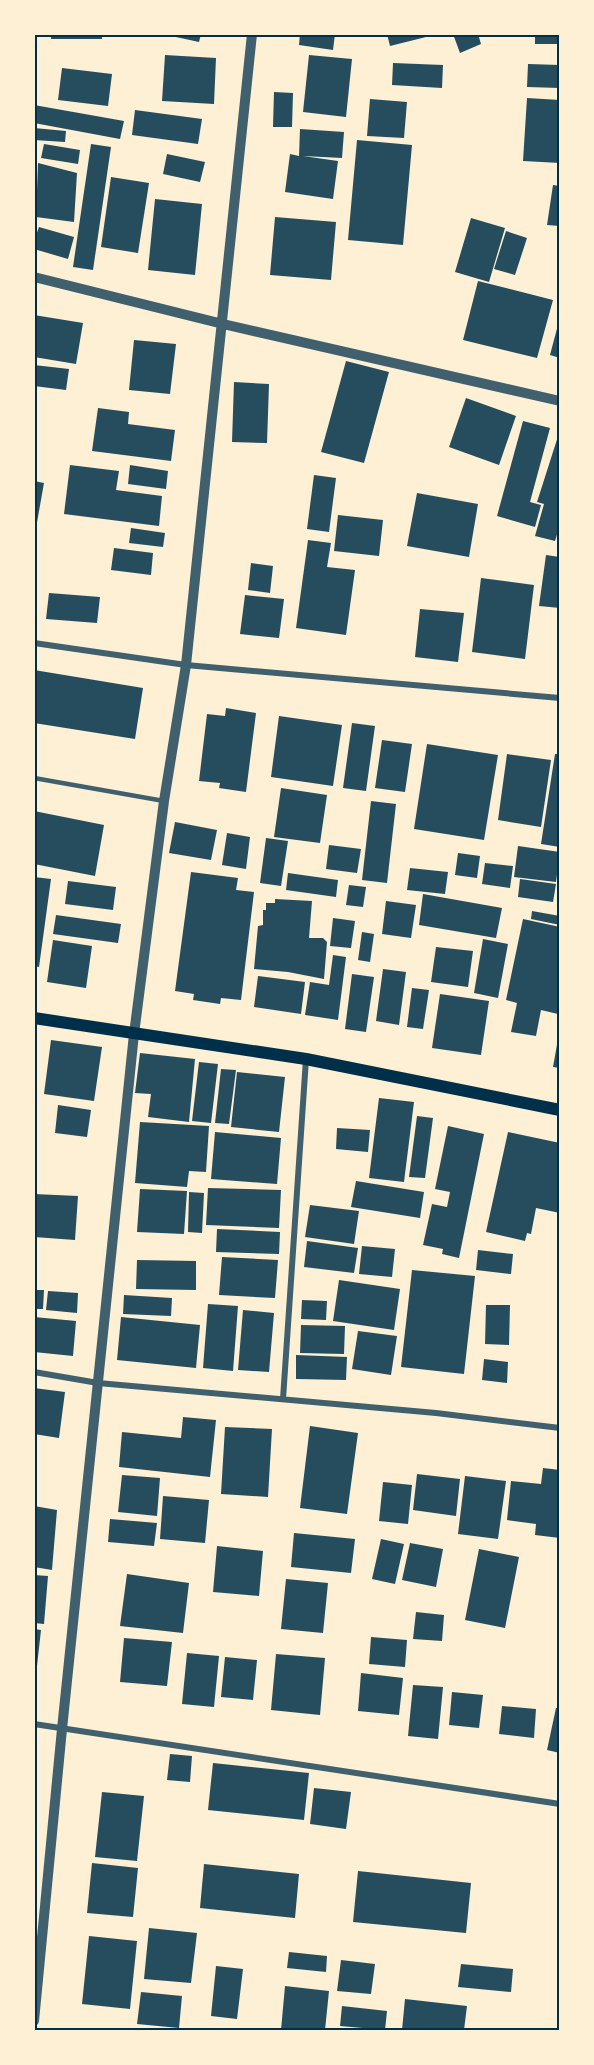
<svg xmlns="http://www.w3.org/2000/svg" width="594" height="2065" font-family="Quicksand,sans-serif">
	<rect width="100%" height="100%" fill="#fdf0d5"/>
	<!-- building -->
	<path fill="#264d5e" d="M51,34H102V39H51Z
		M162,34H201L199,42Z
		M300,34H335L333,50L299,45Z
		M387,34H434V35L390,46Z
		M453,34H478L481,44L460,53Z
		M535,34H560V44H535Z
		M165,55L216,58L214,104L162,101Z
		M309,55L352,59L346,117L303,112Z
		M393,63L443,65L442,88L392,85Z
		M528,64L560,65V88L527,87Z
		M62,68L112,74L108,106L58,100Z
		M274,92L293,93L292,127H273Z
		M527,98L560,100V163L523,161Z
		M370,99L407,102L404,138L367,136Z
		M34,105L124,121L120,139L34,123Z
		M135,110L202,119L198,144L132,135Z
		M34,128L66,131L65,142L34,140Z
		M300,129L344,132L342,158L303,156L338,161L333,199L285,192L290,154L299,156Z
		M357,140L412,145L403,245L348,240Z
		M44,144L80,150L78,164L41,158Z
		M91,144L111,147L93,270L73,267Z
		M167,154L205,162L200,182L163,174Z
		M38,163L77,173L74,222L36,217Z
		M111,177L149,183L138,253L101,247Z
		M553,185L560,186V226L547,225Z
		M155,199L202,204L195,275L148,270Z
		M275,217L336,222L331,280L270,275Z
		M471,218L505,228L489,282L455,272Z
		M39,227L74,237L68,259L34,249V241Z
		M506,231L527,238L515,275L494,269Z
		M478,281L553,300L537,358L463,340Z
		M34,315L83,323L76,364L34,357Z
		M559,321H560V358L550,355Z
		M134,340L176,344L170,394L129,390Z
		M346,361L389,372L364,463L321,452Z
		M34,365L69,369L66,390L34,386Z
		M234,382L269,384L267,443L232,442Z
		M466,398L516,416L499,465L449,447Z
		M98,408L129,412L128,424L175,430L171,461L92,451Z
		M523,421L550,428L530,502L541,505L535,527L497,516Z
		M560,430V525L555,541L535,536L544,504L537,502Z
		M70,465L119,471L116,490L162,496L159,526L64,514Z
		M130,465L168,471L166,489L128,484Z
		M314,475L336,478L329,532L307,529Z
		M34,481L44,483L36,528H34Z
		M417,493L478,504L469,557L407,546Z
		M338,515L383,520L379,556L334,551Z
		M131,528L165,533L163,547L129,543Z
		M308,540L331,543L327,567L355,570L346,635L296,628Z
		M114,548L153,553L151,575L111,570Z
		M546,555L560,557V608L539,606Z
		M251,563L273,566L270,593L248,590Z
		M481,578L534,585L525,659L472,652Z
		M49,593L100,597L97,623L46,619Z
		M245,595L284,599L279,638L240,634Z
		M420,609L464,613L458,662L415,657Z
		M34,670L143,688L135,739L34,723Z
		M226,708L256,713L246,792L219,788L220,783L199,781L207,714L225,716Z
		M279,716L342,725L333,786L271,777Z
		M352,723L375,726L366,791L343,788Z
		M382,740L412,744L405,792L375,788Z
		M427,744L498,755L484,840L414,829Z
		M507,754L551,760L541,827L498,820Z
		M555,754H560V847L541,844Z
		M281,788L327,795L320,843L274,837Z
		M371,801L396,804L387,883L362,880Z
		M34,811L104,825L95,876L34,864Z
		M175,822L217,830L211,860L169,853Z
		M227,833L250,837L246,869L222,865Z
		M266,838L288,841L281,886L260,883Z
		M329,845L361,849L357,873L326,869Z
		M518,846L560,852L556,882L514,877Z
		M458,853L480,856L477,878L455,875Z
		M485,863L513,866L510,888L482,884Z
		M410,868L448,872L445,894L407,890Z
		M191,872L238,878L236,890L254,892L241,1000L221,998L220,1004L193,1000L194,994L175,991Z
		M288,873L338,880L336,897L286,890Z
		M34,877L51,879L39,967L34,966Z
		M520,879L556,884L553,902L518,897Z
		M68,881L116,887L113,910L65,904Z
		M349,885L366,887L363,907L346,905Z
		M423,894L502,908L496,938L419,925Z
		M275,899L312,901L309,938H323L327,942L324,979L288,972L254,969L258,926L263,925V910H266V903H275Z
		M386,901L416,905L411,938L382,934Z
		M532,911L560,916V925L531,919Z
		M56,915L121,924L118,943L53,934Z
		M333,918L355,921L351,948L330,946Z
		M523,919L560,927L558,1014L541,1010L536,1036L511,1032L517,1003L506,1000Z
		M362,932L374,934L370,962L358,960Z
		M483,939L508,944L498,998L474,993Z
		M53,940L92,946L86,988L47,982Z
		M436,947L473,951L468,987L431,982Z
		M333,955L346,957L338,1020L305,1015L310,982L329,985Z
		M383,969L406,972L399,1025L376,1021Z
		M352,974L374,977L366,1032L345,1029Z
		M258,976L305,982L301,1014L254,1007Z
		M412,988L429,990L423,1029L407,1027Z
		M440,994L489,1001L481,1055L432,1048Z
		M558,1039H560V1068L553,1067Z
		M51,1040L102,1047L94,1101L44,1094Z
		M140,1053L195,1059L189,1122L148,1117L151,1094L135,1093Z
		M199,1062L218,1064L211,1123L192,1121Z
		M221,1069L236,1070L229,1124L215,1123Z
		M237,1072L285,1077L279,1132L231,1127Z
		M379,1098L414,1102L404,1182L369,1178Z
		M58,1105L91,1110L87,1137L55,1133Z
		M417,1116L433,1118L425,1178L409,1177Z
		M140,1122L209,1126L206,1172L189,1171L187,1187L135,1183Z
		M448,1126L484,1134L459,1258L442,1254L443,1249L423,1245L432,1204L447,1207L450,1192L435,1189Z
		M337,1128L370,1130L368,1152L336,1149Z
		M215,1132L281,1138L277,1184L211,1179Z
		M508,1132L560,1143V1213L536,1208L531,1234L527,1233L525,1241L486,1232Z
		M356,1181L424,1192L420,1218L351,1207Z
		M208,1188L281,1190L279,1228L206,1225Z
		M140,1189L187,1191L184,1234L137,1232Z
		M189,1192L204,1193L202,1233L188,1232Z
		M34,1194L78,1196L75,1240L34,1237Z
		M310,1205L359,1211L354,1244L305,1237Z
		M217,1229L280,1232L279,1254L216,1252Z
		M307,1241L358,1248L354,1273L304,1267Z
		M362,1246L395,1249L392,1277L359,1274Z
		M478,1250L513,1254L511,1274L476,1270Z
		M222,1257L278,1260L275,1298L219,1295Z
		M137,1260L196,1261V1290L136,1289Z
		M412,1270L475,1276L464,1374L401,1367Z
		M339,1280L400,1289L394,1330L333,1321Z
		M34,1290H44L43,1309H34Z
		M48,1291L78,1293L77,1313L46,1310Z
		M124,1295L172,1298L171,1316L123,1314Z
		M302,1300L327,1301L326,1320L301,1319Z
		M208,1304L238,1306L233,1371L203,1368Z
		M486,1305H510L509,1345L485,1344Z
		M243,1310L274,1313L269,1372L238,1370Z
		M34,1317L76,1321L73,1356L34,1352Z
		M121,1317L200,1325L196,1368L117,1360Z
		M301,1325L345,1326L344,1354L300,1353Z
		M358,1331L397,1336L391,1375L352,1369Z
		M296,1355L347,1357L346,1380L296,1379Z
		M484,1359L508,1362L507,1383L482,1380Z
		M34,1388L65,1392L59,1438L34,1434Z
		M183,1417L216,1420L210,1477L119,1467L122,1432L181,1438Z
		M310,1426L358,1433L347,1514L300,1508Z
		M225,1427L272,1429L268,1497L221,1494Z
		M34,1449H37V1493H34Z
		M543,1468L560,1470V1538L535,1535L536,1524L507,1520L511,1481L541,1484Z
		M417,1474L460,1479L456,1516L413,1510Z
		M122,1475L160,1478L157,1516L118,1512Z
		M465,1476L506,1481L498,1539L458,1534Z
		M383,1482L412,1485L408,1524L379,1521Z
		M163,1496L209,1500L205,1543L160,1539Z
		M34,1506L57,1510L52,1570L34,1567Z
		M110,1519L157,1523L154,1546L108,1542Z
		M294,1533L355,1539L351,1573L291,1567Z
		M381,1539L404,1544L395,1584L372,1579Z
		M410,1543L443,1549L436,1587L402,1580Z
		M217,1546L263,1551L259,1596L213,1592Z
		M479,1549L519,1557L505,1628L465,1620Z
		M127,1574L189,1583L183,1633L120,1626Z
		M34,1575L48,1576L44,1624L34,1623Z
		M286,1579L328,1583L323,1633L281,1629Z
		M416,1612L444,1615L442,1641L413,1639Z
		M34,1629L41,1630L36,1675H34Z
		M371,1637L407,1640L405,1667L369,1664Z
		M124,1638L172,1642L167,1686L120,1682Z
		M187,1653L219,1656L214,1707L182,1704Z
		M276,1654L325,1658L320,1715L271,1710Z
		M225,1657L257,1660L253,1700L221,1697Z
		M361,1673L403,1678L399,1715L358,1711Z
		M413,1685L443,1687L438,1739L408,1736Z
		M452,1692L483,1695L479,1728L449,1725Z
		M502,1706L536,1709L534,1738L499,1734Z
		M556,1708H560V1753L547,1750Z
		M170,1754L192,1756L190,1782L167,1780Z
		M213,1763L309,1773L304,1820L208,1810Z
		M314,1788L351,1792L346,1829L310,1824Z
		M102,1792L144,1796L137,1861L95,1857Z
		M92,1863L138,1868L133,1917L87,1913Z
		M204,1864L299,1874L295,1918L200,1908Z
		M358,1871L471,1883L466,1933L353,1922Z
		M149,1928L197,1933L191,1983L144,1979Z
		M89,1936L137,1941L130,2009L82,2004Z
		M289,1952L327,1956L326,1972L287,1968Z
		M341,1960L375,1964L371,1994L337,1991Z
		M461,1964L513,1969L511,1992L458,1987Z
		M216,1966L243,1969L237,2019L211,2016Z
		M285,1986L329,1991L325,2030H281Z
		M141,1992L182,1996L179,2028L137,2024Z
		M405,1999L467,2006L464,2030H402Z
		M342,2006L387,2011L385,2030L340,2026Z"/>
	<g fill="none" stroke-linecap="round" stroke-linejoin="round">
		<!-- service -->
		<path stroke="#3f606c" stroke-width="4.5" d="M34,778L164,801"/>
		<!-- minor -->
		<path stroke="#3f606c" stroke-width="6" d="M34,643L186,665L560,698
			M34,1372L98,1383L436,1413L560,1428
			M283,1399L306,1059
			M34,1724L560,1804"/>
		<!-- tertiary -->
		<path stroke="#3f606c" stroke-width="10" d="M34,277L223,324L560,401
			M34,2021L62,1729L134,1034L164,801L186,665L252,34"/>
		<!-- secondary -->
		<path stroke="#003049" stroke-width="12" d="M34,1018L306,1059L560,1110"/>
	</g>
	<!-- border -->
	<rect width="594" height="2065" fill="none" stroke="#fdf0d5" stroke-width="72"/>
	<rect x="36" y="36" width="522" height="1993" fill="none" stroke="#003049" stroke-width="2"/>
</svg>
